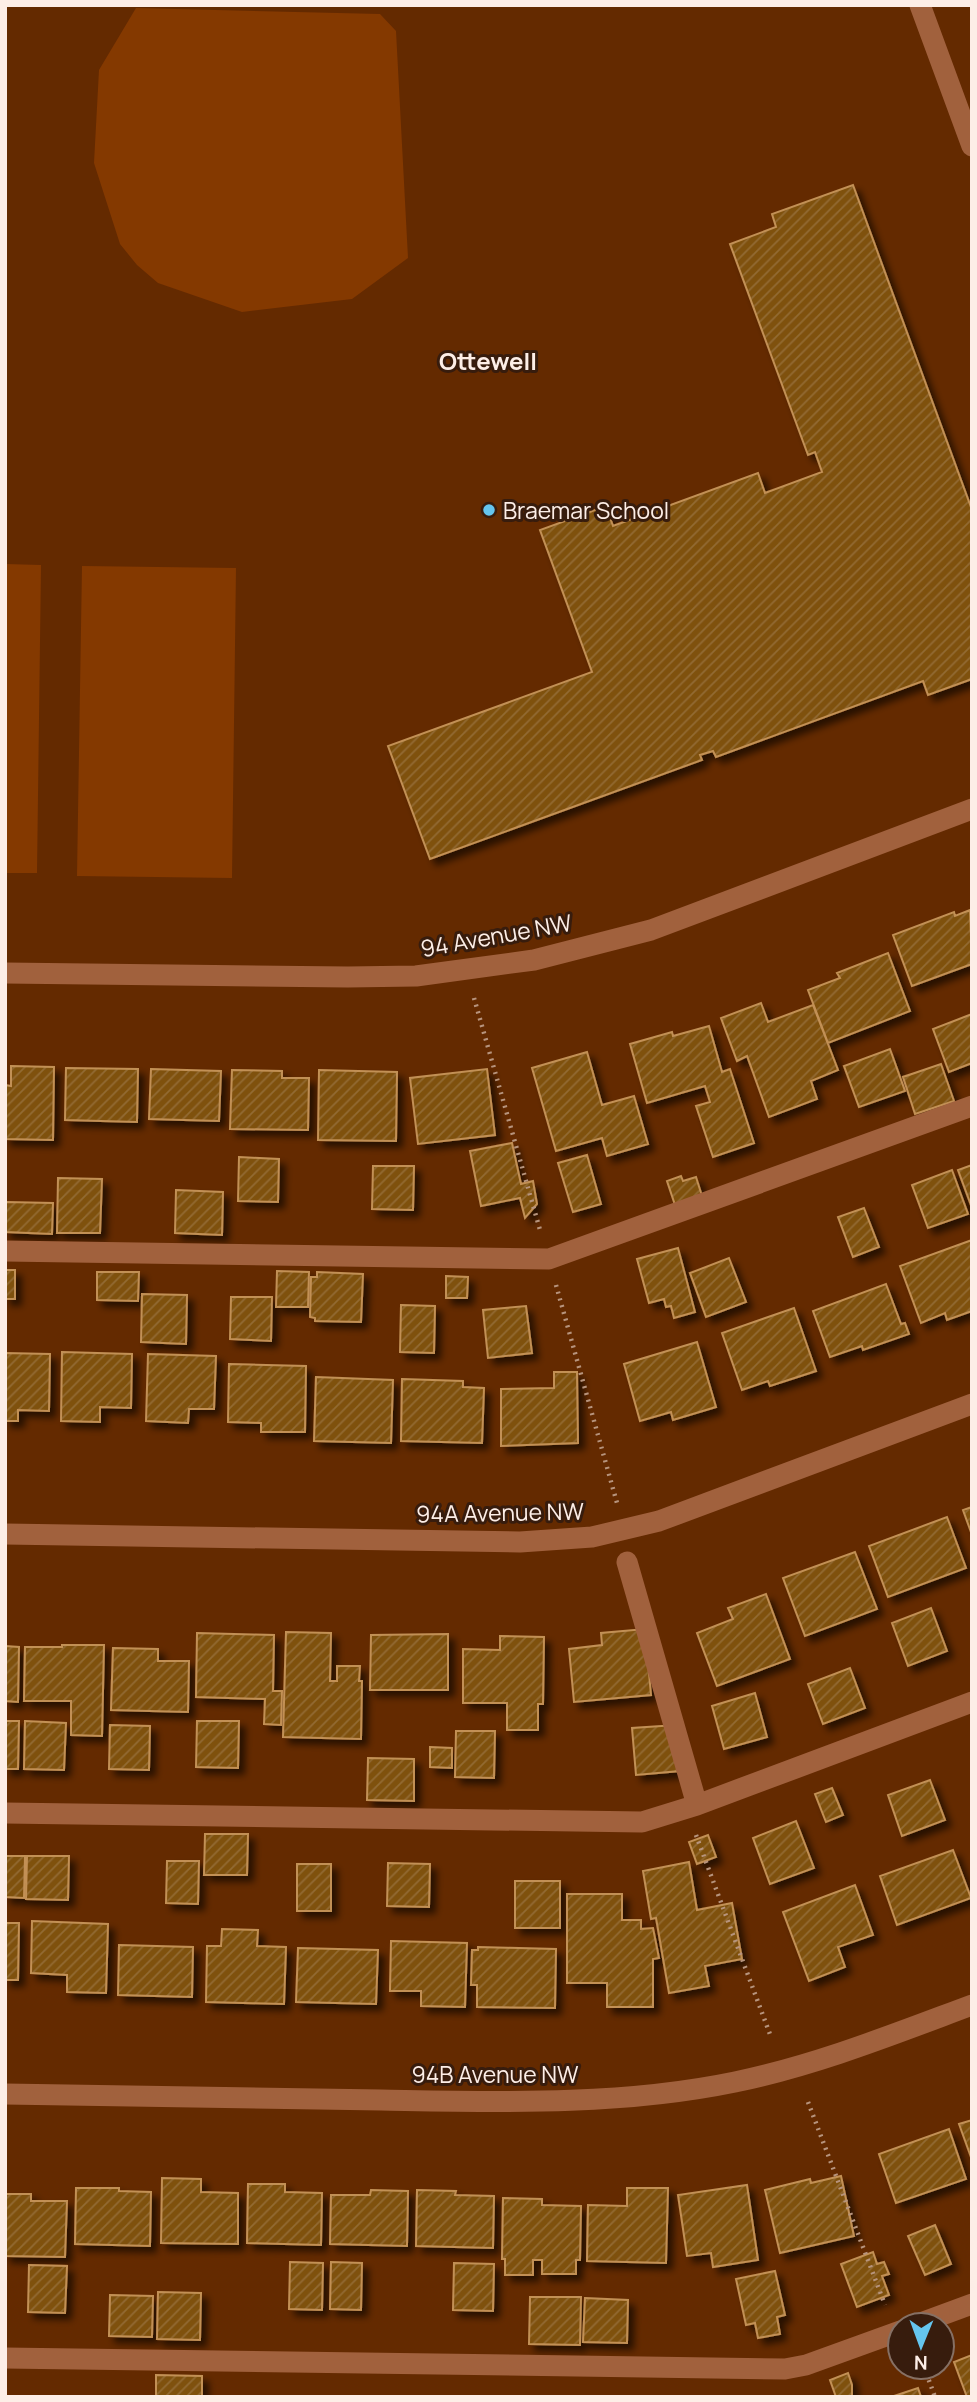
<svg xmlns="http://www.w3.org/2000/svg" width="977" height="2402" font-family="Manrope,sans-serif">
	<defs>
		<pattern id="building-hatch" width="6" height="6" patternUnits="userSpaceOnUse" patternTransform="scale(1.75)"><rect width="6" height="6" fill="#7f510f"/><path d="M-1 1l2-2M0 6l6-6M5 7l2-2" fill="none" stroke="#926a32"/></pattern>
		<filter id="shadow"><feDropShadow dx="6" dy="6" stdDeviation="3.5" flood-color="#0009"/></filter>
	</defs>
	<rect width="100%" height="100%" fill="#642a00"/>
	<!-- park -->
	<path fill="#843900" d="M136,8L380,14L396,31L408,258L352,299L242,312L158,283L137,265L120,244L94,163L99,70Z
		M5,564L41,565L37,873H5Z
		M82,566L236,568L232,878L77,876Z"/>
	<!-- building -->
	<path fill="url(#building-hatch)" stroke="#c29055" stroke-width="2" filter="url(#shadow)" d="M853,185L972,510V679L928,695L923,681L716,757L713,751L700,755L702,760L430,859L388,746L592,672L540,530L606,506L613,526L758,473L765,493L822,472L815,452L808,455L730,244L776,227L772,214Z
		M970,910L972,964L912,986L893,935L954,912L955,916Z
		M888,953L910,1011L828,1043L808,990L840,978L837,973Z
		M761,1003L768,1022L813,1005L838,1070L811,1081L817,1099L769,1117L747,1056L737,1061L721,1018Z
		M972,1014V1063L949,1072L933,1029Z
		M709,1026L722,1072L730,1069L754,1143L713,1157L696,1106L710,1102L705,1086L647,1103L630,1044L672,1032L673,1036Z
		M890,1049L905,1091L859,1107L844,1066Z
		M587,1052L602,1105L634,1096L648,1144L607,1156L602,1138L556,1151L532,1068Z
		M941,1064L954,1101L915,1114L903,1077Z
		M11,1066L54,1067L53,1140L5,1139V1085L11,1086Z
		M66,1068L138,1069L137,1122L65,1120Z
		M151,1069L221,1071L219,1121L149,1119Z
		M487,1069L495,1135L418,1144L410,1078Z
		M232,1070L282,1071V1078H309L308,1130L230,1129Z
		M319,1070L397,1072L396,1141L318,1140Z
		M512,1143L521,1184L533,1181L537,1204L525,1218L520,1198L481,1206L470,1151Z
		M587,1155L601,1204L573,1212L558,1163Z
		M239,1157L279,1159L278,1202L238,1201Z
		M972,1165V1208L958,1170Z
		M373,1166H414L413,1210L372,1209Z
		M952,1170L968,1214L928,1228L912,1185Z
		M681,1176L683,1181L696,1177L702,1196L675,1205L667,1181Z
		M58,1178L102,1179L100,1233H57Z
		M176,1190L223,1192L222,1235L175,1233Z
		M6,1202L53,1203L52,1234L5,1232Z
		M864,1208L879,1247L853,1257L838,1217Z
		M972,1240V1311L947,1320L945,1313L921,1323L900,1266Z
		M678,1248L695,1312L674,1318L671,1306L666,1307L664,1299L649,1303L637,1259Z
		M729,1258L746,1302L706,1317L690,1273Z
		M5,1270H15V1299H5Z
		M277,1271L309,1272L308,1307H276Z
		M97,1272H139L138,1301L97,1300Z
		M317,1272L363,1274L361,1322L315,1321V1318L310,1317L311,1277H317Z
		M446,1276L468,1277L467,1298H446Z
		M886,1284L901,1324L905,1323L909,1334L863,1350L862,1346L830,1357L813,1311Z
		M142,1294L187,1295L186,1344L141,1342Z
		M231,1297H272L271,1341L230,1339Z
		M401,1305L435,1306L434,1353L400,1352Z
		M526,1306L532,1353L488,1358L483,1310Z
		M794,1308L816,1371L770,1386L768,1381L742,1390L722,1333Z
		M697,1342L716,1407L673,1420L671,1412L640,1421L624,1364Z
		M62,1352L132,1354L131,1408L100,1407V1422L61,1421Z
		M5,1353L50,1354L49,1411L18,1410V1421H5Z
		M148,1354L216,1356L214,1409H189L188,1423L146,1421Z
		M229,1364L306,1366L305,1432H261V1423L228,1422Z
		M554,1372H577L578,1443L501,1446V1389L554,1388Z
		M316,1377L393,1380L391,1443L314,1441Z
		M402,1379L463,1381V1387L484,1388L482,1443L401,1441Z
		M972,1507V1535L963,1510Z
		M947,1517L966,1568L888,1597L869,1546Z
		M855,1552L877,1609L805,1636L783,1578Z
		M766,1594L790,1659L717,1686L697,1633L733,1619L728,1608Z
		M931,1608L947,1651L908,1666L892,1623Z
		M645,1629L651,1695L574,1702L569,1649L602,1645L601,1633Z
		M286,1632L331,1633L330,1681H337V1666H360L359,1681H362L361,1739L283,1737Z
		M197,1633L274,1635L273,1691H282L281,1725L264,1724L265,1699L196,1697Z
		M448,1634V1690H370L371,1635Z
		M500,1636L544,1637L543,1704H538V1730H507V1703H463V1649L500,1650Z
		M62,1645H104L102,1736L71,1735V1701H24L25,1647H62Z
		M5,1646L19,1647L18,1702L5,1701Z
		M113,1648L158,1649V1661H189L188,1712L111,1710Z
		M850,1668L865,1708L823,1724L808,1684Z
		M755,1693L767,1737L724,1749L712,1706Z
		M5,1721H19L18,1769H5Z
		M25,1721L66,1723L64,1770L24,1769Z
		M197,1721H239L238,1768L196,1767Z
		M110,1725L150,1726L149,1770L109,1769Z
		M676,1725L680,1771L636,1775L632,1728Z
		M456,1731H495L494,1778L455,1777Z
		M430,1747L452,1748V1768L430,1767Z
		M368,1758L414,1759V1801L367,1800Z
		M930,1780L945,1820L902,1836L888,1795Z
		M832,1788L843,1815L826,1822L815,1794Z
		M796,1821L814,1868L770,1884L753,1838Z
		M205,1834H248L247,1875H204Z
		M708,1835L716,1857L697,1864L689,1842Z
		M953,1850L971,1898L897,1925L880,1876Z
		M5,1856H25L24,1898L5,1897Z
		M27,1856H69L68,1900L26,1899Z
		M167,1861H199L198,1904L166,1903Z
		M689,1862L697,1910L732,1903L742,1959L705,1966L709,1986L669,1993L656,1918L651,1919L643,1871Z
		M388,1863L430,1864L429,1907L387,1906Z
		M297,1864H331V1911H297Z
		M515,1881H560V1928H515Z
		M855,1885L873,1935L838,1947L845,1967L809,1981L783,1912Z
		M567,1894H622V1920H641V1929L653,1928L659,1958L653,1959V2007H607V1983H567Z
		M32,1921L108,1924L106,1993L67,1992V1975L31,1973Z
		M5,1923H19L18,1980H5Z
		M222,1929L258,1930L257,1946L286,1947L284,2004L206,2002L207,1946H221Z
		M391,1941L467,1943L465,2007L421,2006V1991H390Z
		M119,1945L193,1947L192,1997L118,1995Z
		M478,1947L556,1949L555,2008L477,2007V1985H471L472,1950H478Z
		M298,1948L378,1950L376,2004L296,2002Z
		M972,2120V2160L959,2124Z
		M949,2129L966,2179L896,2203L879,2154Z
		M841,2176L854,2236L780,2253L765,2190L810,2179L811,2183Z
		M162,2178L201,2179V2192L238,2193V2244L161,2243Z
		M248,2184H285V2192L322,2193L321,2245L247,2243Z
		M747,2185L758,2260L713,2267L711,2253L687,2256L678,2195Z
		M76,2188H119V2191L151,2192L150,2246L75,2244Z
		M627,2188H668L666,2263L587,2261L588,2205L627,2206Z
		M371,2190L408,2191L407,2246L330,2244L331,2195H370Z
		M417,2190L456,2191L455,2195L494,2196L493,2248L416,2246Z
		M5,2194H31V2201H67L65,2257L5,2256Z
		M503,2198L542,2199V2205L581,2206L580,2260H576V2274H542V2260H533V2275H505V2259H502Z
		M935,2225L951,2264L925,2275L908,2236Z
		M873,2252L877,2264L884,2262L889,2274L882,2276L889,2295L857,2307L841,2264Z
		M290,2262L323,2263L322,2310L289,2309Z
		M331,2262L362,2263L361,2310L330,2309Z
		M454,2263L494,2264L493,2311L453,2310Z
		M29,2265L67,2266L65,2313L28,2312Z
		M775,2271L785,2315L777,2317L780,2334L758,2338L755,2323L746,2325L736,2279Z
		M158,2292L201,2293L200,2340L157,2339Z
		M110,2295L153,2296L152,2337L109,2336Z
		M530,2297H581L580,2345L529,2344Z
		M585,2298L628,2300L627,2343L583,2342Z
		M972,2355V2397H967L954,2362Z
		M848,2373L852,2385V2397H836L830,2380Z
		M156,2375L202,2376V2397H156Z
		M918,2388L921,2397H891Z"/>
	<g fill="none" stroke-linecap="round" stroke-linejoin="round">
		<!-- path -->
		<path stroke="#b7947d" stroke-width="4.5" stroke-dasharray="2 5" stroke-linecap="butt" d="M474,998L540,1230
			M556,1285L617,1503
			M696,1835L771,2037
			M808,2102L885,2305
			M924,2367L935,2397"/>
		<!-- minor -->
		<path stroke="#a1613d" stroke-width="21" d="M920,5L972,146
			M5,973L348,977L416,976L534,960L651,930L972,809
			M5,1251L549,1259L972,1106
			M5,1534L520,1542L592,1537L659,1521L972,1404
			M627,1562L697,1805
			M5,1813L642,1822L697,1805L972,1702
			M5,2094C131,2096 256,2098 381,2100C500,2102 619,2106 735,2082C817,2065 894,2034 972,2005
			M915,2325L972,2304
			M5,2358L785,2369L806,2365L900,2331"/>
	</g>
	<!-- markers -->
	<circle fill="#65c5ee" stroke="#371c0d" stroke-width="2.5" cx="489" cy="510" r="7"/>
	<g text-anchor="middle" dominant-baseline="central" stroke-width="6" stroke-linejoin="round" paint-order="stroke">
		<!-- poi labels -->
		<g font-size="23" fill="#fdeee7" stroke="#371c0d" text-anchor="start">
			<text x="503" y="510">Braemar School</text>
		</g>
		<!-- street labels -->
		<g font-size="23" fill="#fdeee7" stroke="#371c0d">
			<text transform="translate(496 935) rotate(-10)">94 Avenue NW</text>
			<text transform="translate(500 1512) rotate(-1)">94A Avenue NW</text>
			<text x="495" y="2074">94B Avenue NW</text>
		</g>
		<!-- neighbourhood labels -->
		<g font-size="24" font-weight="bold" fill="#fdeee7" stroke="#371c0d">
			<text x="488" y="360">Ottewell</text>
		</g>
	</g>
	<!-- border -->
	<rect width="977" height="2402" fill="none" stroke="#fdeee7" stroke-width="14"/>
	<!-- north arrow -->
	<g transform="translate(921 2346) rotate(181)"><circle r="33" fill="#371c0d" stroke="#867064" stroke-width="2"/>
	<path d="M0-5L12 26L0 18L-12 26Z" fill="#65c5ee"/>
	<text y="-10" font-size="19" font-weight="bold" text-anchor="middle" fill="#fdeee7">N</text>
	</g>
</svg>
